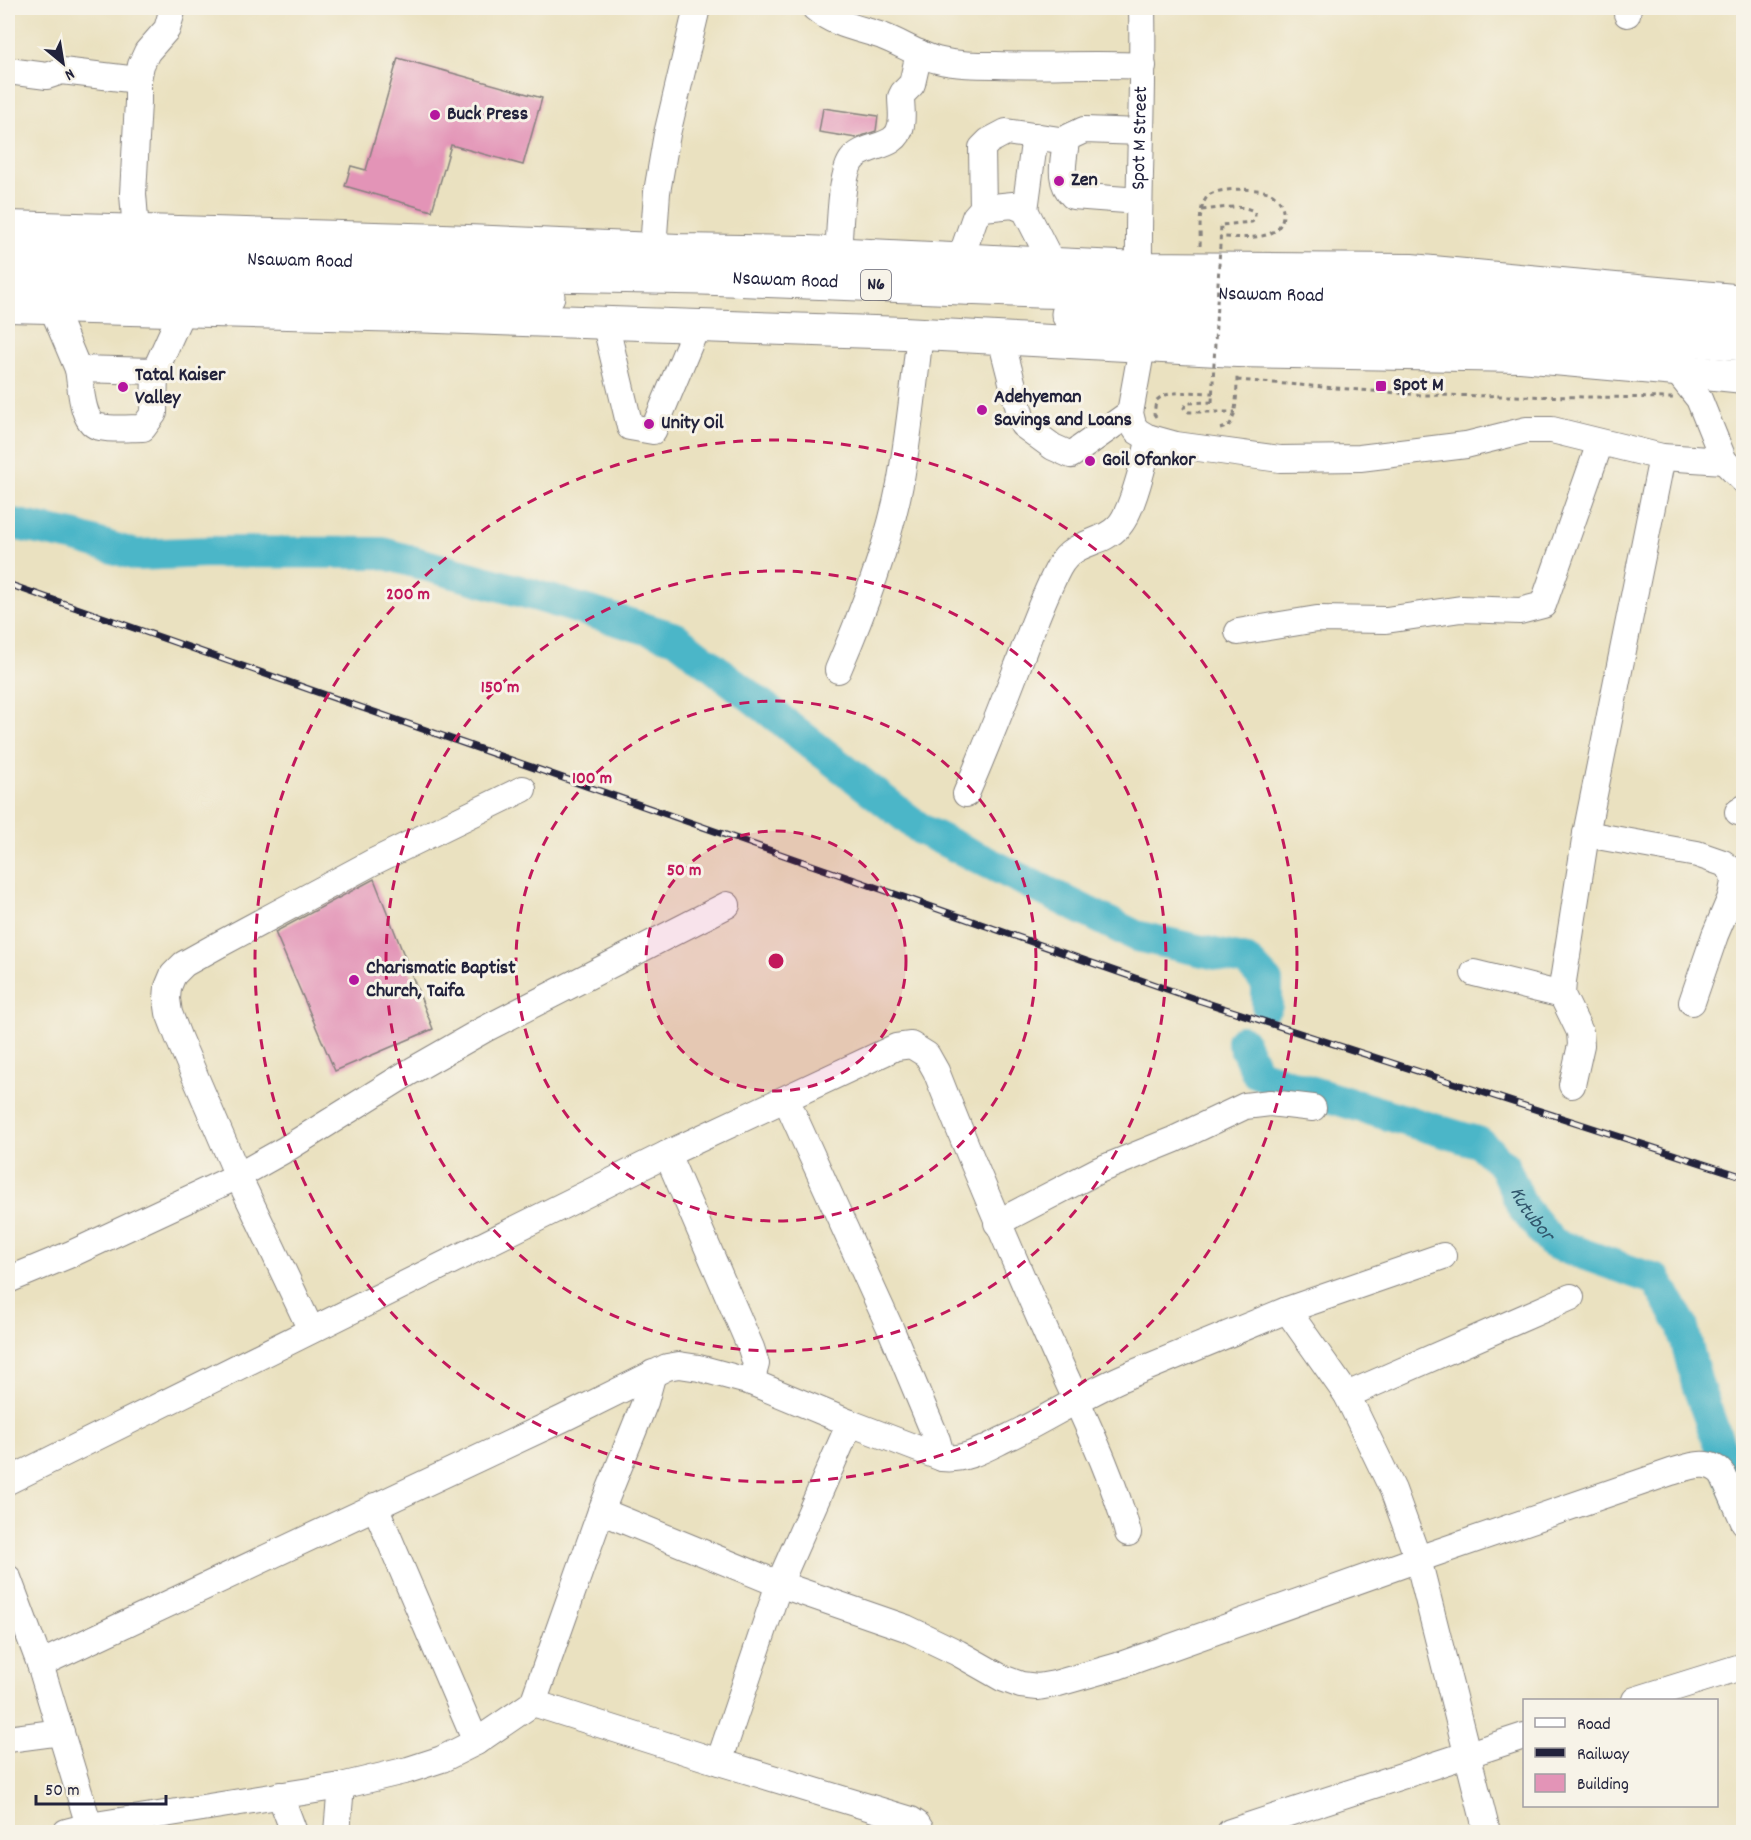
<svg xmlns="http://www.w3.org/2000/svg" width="1751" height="1840" font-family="Dekko,sans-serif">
	<rect width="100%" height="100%" fill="#f7f3e8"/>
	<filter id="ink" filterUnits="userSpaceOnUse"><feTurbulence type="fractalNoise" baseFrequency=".0167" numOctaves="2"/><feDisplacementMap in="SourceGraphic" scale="12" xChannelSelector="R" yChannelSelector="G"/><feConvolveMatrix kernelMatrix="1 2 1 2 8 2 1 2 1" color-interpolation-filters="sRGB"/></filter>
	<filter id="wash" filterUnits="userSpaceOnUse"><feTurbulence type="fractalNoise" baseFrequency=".008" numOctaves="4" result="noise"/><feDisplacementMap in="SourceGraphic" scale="24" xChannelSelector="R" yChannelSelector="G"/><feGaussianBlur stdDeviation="1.35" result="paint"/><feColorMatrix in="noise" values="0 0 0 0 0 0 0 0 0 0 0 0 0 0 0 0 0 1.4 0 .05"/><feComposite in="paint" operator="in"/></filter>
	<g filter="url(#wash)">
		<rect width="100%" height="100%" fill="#eae1c0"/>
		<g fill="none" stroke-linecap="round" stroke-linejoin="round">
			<!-- river -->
			<g stroke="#4bb6c8" stroke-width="32">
				<path d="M8,523L73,536L136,555L209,552L382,553L534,595L676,638L922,830L1136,936L1247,961L1267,982V1005"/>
				<path id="s1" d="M1242,1041L1257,1073L1309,1091L1480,1143L1504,1166L1523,1208L1552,1243L1656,1280L1682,1325L1697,1384L1739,1500"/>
			</g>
		</g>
		<g id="blocks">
			<!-- building -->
			<path fill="#e394b7" d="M398,58L542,98L523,165L451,145L432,211L345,186L351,166L366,170Z
				M823,108L878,116L876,131L856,138L819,132Z
				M374,879L433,1029L335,1071L275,932Z"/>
		</g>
	</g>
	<g filter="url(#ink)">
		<use href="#blocks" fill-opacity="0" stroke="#86827e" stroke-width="1.5"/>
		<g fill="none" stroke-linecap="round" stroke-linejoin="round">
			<defs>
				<g id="minor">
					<path d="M815,8C835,25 858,28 882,36C901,43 918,55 937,60C956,65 977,65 996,65C1045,67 1094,63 1143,66"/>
					<path d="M1627,14L1628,8"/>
					<path d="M8,71L47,76L62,71L138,80"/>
					<path d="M1139,201L1073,196C1057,181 1064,160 1066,141L1069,137L1084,130L1141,132"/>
					<path d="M983,208L982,148L989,141L1006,132L1066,141"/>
					<path d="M1025,210L1035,136"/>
					<path d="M136,231L133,194L138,102V80L141,65L147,52L167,29L173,8"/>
					<path d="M653,249L657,192L667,134L696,12"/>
					<path d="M838,254C840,232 840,178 851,161C864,142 897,151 901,125C903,116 901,106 901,97L903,93L912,84L919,53"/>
					<path d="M960,260L975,217L983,208L1013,205L1025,210L1053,265"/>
					<path id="s2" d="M1139,268C1138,181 1144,95 1142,8"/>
					<path d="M52,307L78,369L155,371L182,311"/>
					<path d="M605,322L630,427L653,431L697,326"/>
					<path d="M1001,339L1023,425L1053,447L1071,455L1130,413"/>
					<path d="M1142,347L1130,413L1133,425L1137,431L1147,437L1176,445L1280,459L1360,458L1466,445L1526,430H1552L1662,457L1724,461"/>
					<path d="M78,369C81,385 81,424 100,427C114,430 130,428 143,428L154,413L155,371"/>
					<path d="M1676,370L1699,399L1724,461L1744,481"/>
					<path d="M1238,632L1317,619L1386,620L1461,609L1520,611L1543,605L1600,443"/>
					<path d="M838,670C863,612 888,546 900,484C909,435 914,384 920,334"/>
					<path d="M966,794C984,752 1001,710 1017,668C1030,634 1042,599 1059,567C1075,539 1100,546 1118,527C1133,512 1144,460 1150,438"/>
					<path d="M1738,812L1744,808"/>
					<path d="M1586,834L1697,854L1723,863L1732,870L1734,882L1731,897L1715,935L1692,1002"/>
					<path d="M1474,973L1562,995"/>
					<path d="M1572,1085L1581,1045L1580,1032L1562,995L1563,981L1586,834L1662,457"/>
					<path d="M786,1099L891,1330L937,1440L942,1458"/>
					<path d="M667,1154L751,1348L756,1364L751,1382"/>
					<path d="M997,1223L1099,1170L1173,1140L1245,1106L1270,1103L1313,1108"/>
					<path d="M8,1280L71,1254L238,1176L286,1149L408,1073L485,1029L727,905"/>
					<path d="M1287,1310L1347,1395L1393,1490L1418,1559L1487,1832"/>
					<path d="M311,1330L238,1176L179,1039L169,1013L167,999L168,987L173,975L184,964L220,944L373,862L523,789"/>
					<path d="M1347,1395L1571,1297"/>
					<path d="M8,1481L667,1154L896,1047L911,1045L927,1055L936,1071C972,1163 1011,1253 1051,1344C1078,1406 1110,1467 1128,1533"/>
					<path d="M375,1506L476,1742"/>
					<path d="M601,1511L779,1584L906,1628L958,1653L1002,1678L1021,1685L1038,1687L1055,1684L1118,1666L1418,1559L1671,1472C1688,1467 1710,1457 1723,1475L1744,1522"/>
					<path d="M8,1578L40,1664L91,1832"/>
					<path d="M40,1664L562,1419L667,1367L679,1365L699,1368L751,1382L850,1423L942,1458C967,1461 989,1446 1011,1436C1051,1416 1088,1392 1129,1375L1287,1310L1443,1256"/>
					<path d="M1635,1700L1744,1666"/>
					<path d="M533,1703L719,1762L911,1820L917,1824L922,1832"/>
					<path d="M8,1739L61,1732"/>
					<path d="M719,1762L779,1584L850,1423"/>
					<path d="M280,1795L294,1832"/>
					<path d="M66,1832L89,1826L341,1786L408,1770L442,1759L476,1742L533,1703L601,1511L645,1402L653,1373"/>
					<path d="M337,1832L341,1786"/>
					<path d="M1230,1832L1524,1736"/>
				</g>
				<path id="major" d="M8,227L443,240L679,250L807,252L1139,268L1411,270L1744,301
					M8,306L410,316L729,327L904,333L1237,351L1521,356L1676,370L1744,377"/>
				<g id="highway">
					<path id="s3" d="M8,254L395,264L548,275L703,278L1037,291L1430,299L1654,310L1744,319"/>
					<path d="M8,277L548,296"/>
					<path d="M1068,314L1249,321L1371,322L1467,327L1591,331L1744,344"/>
				</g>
			</defs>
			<!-- minor casing -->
			<use href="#minor" stroke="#86827e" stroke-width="28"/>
			<!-- major casing -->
			<use href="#major" stroke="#86827e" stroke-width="34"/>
			<!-- highway casing -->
			<use href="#highway" stroke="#86827e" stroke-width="35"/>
			<!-- path -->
			<path stroke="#86827e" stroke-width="3" stroke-dasharray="4.5 4.5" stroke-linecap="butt" d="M1202,210C1217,209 1242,203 1255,212V219L1252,222L1221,225
				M1200,246C1201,232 1197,207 1208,196C1216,187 1260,188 1271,193C1276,196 1283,204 1283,211C1285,244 1241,237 1220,237
				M1237,380L1422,395L1673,398
				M1212,402L1187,403L1184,408L1189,412H1235
				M1156,417L1154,414L1156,401C1166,389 1198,393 1213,393
				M1220,429C1224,428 1227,427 1230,424C1237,416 1237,385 1237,374"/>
			<!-- minor -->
			<use href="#minor" stroke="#fff" stroke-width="26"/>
			<!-- major -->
			<use href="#major" stroke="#fff" stroke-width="32"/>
			<!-- highway -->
			<use href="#highway" stroke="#fff" stroke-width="33"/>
			<defs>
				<path id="rail" d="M8,584L1198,1000L1744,1177"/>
			</defs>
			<!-- rail casing -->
			<use href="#rail" stroke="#22223b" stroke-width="7"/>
			<!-- rail -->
			<use href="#rail" stroke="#f7f3e8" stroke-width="4.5" stroke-dasharray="14" stroke-linecap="butt"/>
			<!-- path-bridge -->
			<path stroke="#86827e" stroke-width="3" stroke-dasharray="4.5 4.5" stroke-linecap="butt" d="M1212,402L1221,225"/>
		</g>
	</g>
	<!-- distance rings -->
	<circle cx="776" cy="961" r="130" fill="#c2185b" fill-opacity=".12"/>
	<g fill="none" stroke="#c2185b" stroke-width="3" stroke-dasharray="10 8">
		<circle cx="776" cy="961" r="130"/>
		<circle cx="776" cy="961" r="260"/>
		<circle cx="776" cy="961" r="390"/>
		<circle cx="776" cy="961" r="521"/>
	</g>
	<!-- markers -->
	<g fill="#b5179e" stroke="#f7f3e8" stroke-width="2">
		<circle cx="435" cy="115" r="6"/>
		<circle cx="1059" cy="181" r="6"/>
		<rect x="1375" y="380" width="12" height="12" rx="3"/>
		<circle cx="123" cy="387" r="6"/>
		<circle cx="982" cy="410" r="6"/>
		<circle cx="649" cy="424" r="6"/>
		<circle cx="1090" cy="461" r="6"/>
		<circle cx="354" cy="980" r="6"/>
	</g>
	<g text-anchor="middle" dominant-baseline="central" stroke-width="6" stroke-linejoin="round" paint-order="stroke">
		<!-- shield labels -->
		<rect fill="#f7f3e8" stroke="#62616f" stroke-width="1.5" x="861" y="270" width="30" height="30" rx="4.5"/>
		<g font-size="18" font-weight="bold" fill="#22223b">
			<text x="876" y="285">N6</text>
		</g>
		<!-- poi labels -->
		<g font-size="20" font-weight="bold" fill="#22223b" stroke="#f7f3e8" text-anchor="start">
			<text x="447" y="115">Buck Press</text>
			<text x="1071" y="181">Zen</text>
			<text x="135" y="376">Tatal Kaiser<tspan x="135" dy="23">Valley</tspan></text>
			<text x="1393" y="386">Spot M</text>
			<text x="994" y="398">Adehyeman<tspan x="994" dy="23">Savings and Loans</tspan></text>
			<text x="661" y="424">Unity Oil</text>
			<text x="1102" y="461">Goil Ofankor</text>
			<text x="366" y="969">Charismatic Baptist<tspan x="366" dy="23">Church, Taifa</tspan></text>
		</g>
		<!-- street labels -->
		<g font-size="20" fill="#22223b" stroke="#f7f3e8">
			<text stroke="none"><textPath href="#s2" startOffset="130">Spot M Street</textPath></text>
			<text stroke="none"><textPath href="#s3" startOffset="292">Nsawam Road</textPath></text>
			<text stroke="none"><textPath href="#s3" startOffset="778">Nsawam Road</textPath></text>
			<text stroke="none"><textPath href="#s3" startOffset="1264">Nsawam Road</textPath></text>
		</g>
		<!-- water labels -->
		<g font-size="21" font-style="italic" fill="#30566c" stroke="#f7f3e8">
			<text stroke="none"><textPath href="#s1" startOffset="358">Kutubor</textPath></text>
		</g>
	</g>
	<circle cx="776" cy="961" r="9" fill="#c2185b" stroke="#f7f3e8" stroke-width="3"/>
	<g font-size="18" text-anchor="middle" font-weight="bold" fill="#c2185b" stroke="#f7f3e8" stroke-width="6" stroke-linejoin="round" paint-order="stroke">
		<text x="408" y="599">200 m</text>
		<text x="500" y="692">150 m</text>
		<text x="592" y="783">100 m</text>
		<text x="684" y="875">50 m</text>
	</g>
	<!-- margin -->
	<rect width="1751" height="1840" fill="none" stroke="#f7f3e8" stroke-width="30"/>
	<!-- legend -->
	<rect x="1523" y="1699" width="195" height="108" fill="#f7f3e8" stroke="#a29fa3" stroke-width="1.5"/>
	<rect x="1535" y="1718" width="30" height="9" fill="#ffffff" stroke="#a29fa3" stroke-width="1.5"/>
	<text x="1577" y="1729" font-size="18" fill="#22223b">Road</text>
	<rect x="1535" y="1748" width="30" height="9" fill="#22223b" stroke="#a29fa3" stroke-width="1.5"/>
	<text x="1577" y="1759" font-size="18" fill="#22223b">Railway</text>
	<rect x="1535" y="1774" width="30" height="18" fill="#e394b7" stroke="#a29fa3" stroke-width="1.5"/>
	<text x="1577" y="1789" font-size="18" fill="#22223b">Building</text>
	<!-- north arrow -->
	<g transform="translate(63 63) rotate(150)" stroke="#f7f3e8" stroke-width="4.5" paint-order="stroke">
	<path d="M0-4.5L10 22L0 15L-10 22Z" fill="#22223b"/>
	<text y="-9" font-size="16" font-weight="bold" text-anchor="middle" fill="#22223b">N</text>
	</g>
	<!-- scale -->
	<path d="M36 1795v9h130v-9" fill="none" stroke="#22223b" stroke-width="3"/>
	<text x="45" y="1795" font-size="18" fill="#22223b" stroke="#f7f3e8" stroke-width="4.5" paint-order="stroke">50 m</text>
</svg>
